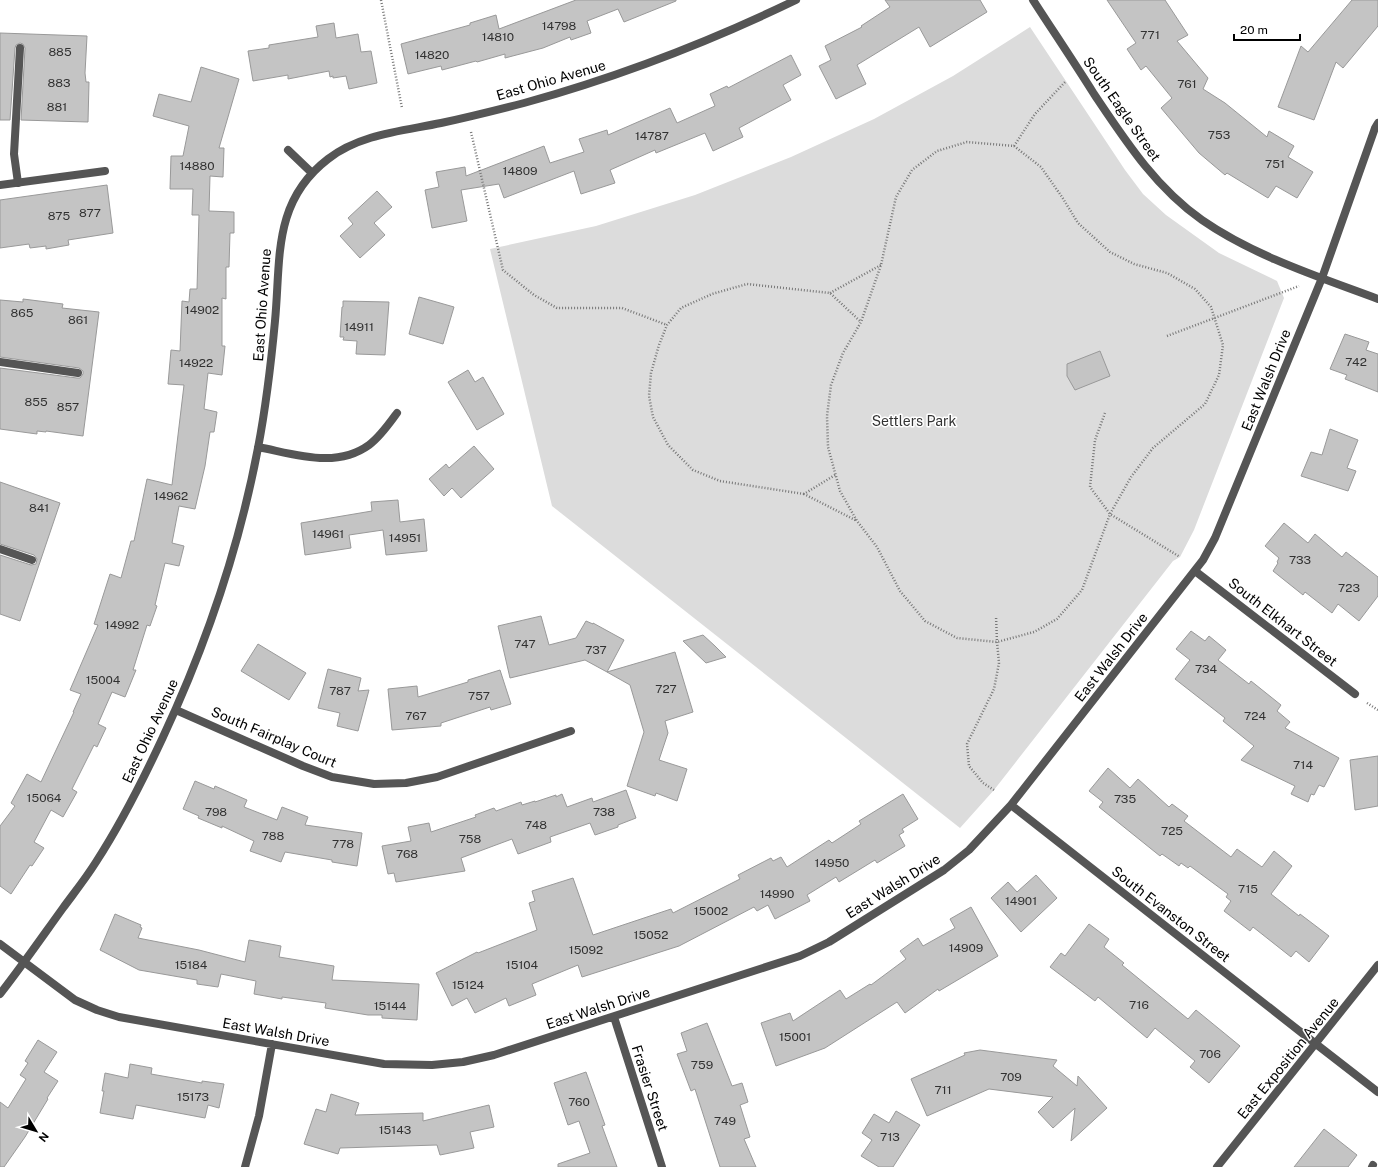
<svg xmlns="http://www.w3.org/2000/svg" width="1378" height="1167" font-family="'Public Sans',sans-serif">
	<rect width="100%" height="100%" fill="#fff"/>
	<!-- green -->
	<path fill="#dcdcdc" d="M1030,27L1125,170L1143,194L1166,215L1219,253L1277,281L1284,298L1194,530L1180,557L1173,561L994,790L960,828L552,506L490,249L596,226L695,195L791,157L874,119L953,76Z"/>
	<!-- building -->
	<path fill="#c4c4c4" stroke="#999" d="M576,0H676V1L624,22L618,9L587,21L591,33L571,40L570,37L543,48L505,58V54L477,62L476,61L442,70L441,66L408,74L401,44L470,25V23L496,15L499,29Z
		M885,0H980L987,12L930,47L919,27L857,65L866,84L836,99L819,66L831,60L825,46L862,27L861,26L890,7Z
		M1107,0H1165L1188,35L1177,41L1208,78L1203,89L1225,103L1267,137L1269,131L1294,146L1288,157L1313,172L1297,198L1276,186L1268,198L1227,173L1225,175L1199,153L1161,108L1172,98L1146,66L1141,70L1127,49L1136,43Z
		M1352,0H1378V26L1343,68L1336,62L1314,120L1278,107L1301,46L1308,52Z
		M334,23L336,38L358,34L361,52L371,51L377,83L349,89L346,76L333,78V76L330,77L329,71L288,79V75L253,81L248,51L269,48V45L318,37L316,26Z
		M0,33L87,36L85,73L86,82H89L88,122L21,120L25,48L23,44L20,43L16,45L15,48L10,120H0Z
		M791,55L801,75L783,85L791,100L739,128L743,137L713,151L705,133L656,153L655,150L610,170L615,183L581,194L574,171L504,198L499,184L461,190L467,221L432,228L425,190L439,187L436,172L465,167L466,176L544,146L550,163L584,152L579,139L607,130L608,135L670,108L677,123L715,106L710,94L727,86L728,88Z
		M201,67L239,79L219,148H224L223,177L210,176L209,211L234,212V233H230L229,267H226V299L222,298V346H225L222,375L208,373L204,409L217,412L214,432H210L205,466L195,509L179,506L172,543L184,546L179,566L165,563L155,605L157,606L150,626L147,625L133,670H136L125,697L112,692L98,724L106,728L97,747L94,745L72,789L77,792L63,817L51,810L34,842L44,848L32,866L30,865L11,894L0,886V826L15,806L11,803L27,774L41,782L74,712H73L81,694L70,690L98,625L94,624L110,574L121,578L131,541H134L147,479L172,485L184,385L168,384L171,350L180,351L182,301L189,302L190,289H197L199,215H192L193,189H170L171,156H183L189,126L153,116L159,94L191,102Z
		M107,185L113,233L68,240L69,245L46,249V246L30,248L29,244L0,248V200Z
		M377,191L392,207L374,223L385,235L360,258L340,236L353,224L348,218Z
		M419,297L454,307L443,344L409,334Z
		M23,299L63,304L62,308L99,312L83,436L46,431V432L37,431V434L0,429V368L77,378H80L83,374V371L79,368L0,357V300L23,302Z
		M343,301L389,302L385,355L356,354L357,341L343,340L344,337H340L342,307H343Z
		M1345,334L1369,342L1366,350L1378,354V392L1345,379L1347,375L1330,369Z
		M1100,351L1110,376L1075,390L1067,376V364Z
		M468,370L475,382L483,377L504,414L477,430L448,382Z
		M1330,429L1358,440L1347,468L1356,471L1348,491L1301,476L1311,452L1322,455Z
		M474,446L494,469L461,498L452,488L444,496L429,479L446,464L449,468Z
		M0,482L60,503L20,621L0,614V555L31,565L36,564L37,559L34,555L0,544Z
		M398,500L400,522L424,519L427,551L386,555L383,530L349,535L351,548L305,555L301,523L372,511L371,502Z
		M1284,523L1308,543L1315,534L1342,557L1346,552L1378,577V596L1359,621L1338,604L1332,613L1305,592L1303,595L1273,571L1278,563L1277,562L1279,558L1265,546Z
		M541,616L549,645L576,638L586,621L593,624V623L624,640L607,672L585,660L510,678L498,626Z
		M1191,631L1205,641L1209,636L1226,650L1218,660L1249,684L1251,681L1281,705L1277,711L1290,722L1285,728L1339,758L1324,787L1319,785L1314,795L1311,794L1308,802L1291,794L1295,786L1241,760L1254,746L1223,721L1225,718L1175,679L1190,660L1176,649Z
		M703,635L715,646L726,657L706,663L683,641Z
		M258,644L306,673L289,700L241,671Z
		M675,652L693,712L665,721L668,733L659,760L687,769L677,801L656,793L655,796L627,786L644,732L630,685L607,672Z
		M328,669L361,678L358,691L369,690L358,731L337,726L340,713L318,708Z
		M500,670L511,704L491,710L490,707L441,723V726L392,730L388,689L417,686L418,697L468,682V680Z
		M1378,756V806L1355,810L1350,760Z
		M1108,768L1130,788L1138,779L1169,807L1172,804L1188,816L1184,821L1231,857L1237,849L1262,867L1274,851L1292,866L1271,894L1299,916L1300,914L1329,936L1309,962L1296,951L1291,957L1253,927L1250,931L1224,911L1231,901L1226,897L1228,894L1190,866L1188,868L1181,863L1179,866L1162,854L1160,856L1099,807L1103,802L1089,791Z
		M195,781L214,789L215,786L247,800L244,807L277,820L282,807L308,817L305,825L362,833L357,866L332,862V860L285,852L281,862L250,851L254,841L222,826V828L198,818L199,816L183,809Z
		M626,790L636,818L618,825V827L595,835L590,823L550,837L551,842L518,854L512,839L461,858L465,871L396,882L394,873L388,874L382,846L411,841L408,827L429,823L431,832L476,817L475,815L494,808L496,811L521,802L522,805L535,801V802L556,795V797L562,794L567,807L592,798L593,802Z
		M903,794L918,819L902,829L904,832L899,835L905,846L877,863L875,860L839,882L836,877L807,895L810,901L775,919L768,905L757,911L754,907L679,946L582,977L578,965L532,984L536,995L509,1006L506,998L475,1013L467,998L452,1006L436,973L477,952L478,953L537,930L529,903L535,901L532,891L573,878L593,935L671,909L673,913L740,879L738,875L771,858L773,861L781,857L787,867L829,840L832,843L861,824L859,821Z
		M1036,875L1057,898L1021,932L991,898L1008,882L1017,892Z
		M971,907L998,956L939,991L938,989L905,1013L897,1002L825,1048L776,1066L761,1023L790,1013L793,1021L840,990L846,999L870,984L871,985L906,959L900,951L918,938L923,946L955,928L950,919Z
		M115,914L141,925L140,927L142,928L138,938L199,950L245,962L249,940L281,946L279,957L334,966L332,980L419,984L417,1020L382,1018V1015H368L325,1008L326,1003L282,997V999L254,994L256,981L221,974L218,987L197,984V980L139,970L100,950Z
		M1089,924L1109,939L1104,947L1124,963L1122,965L1188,1019L1196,1010L1240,1046L1209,1083L1190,1067L1195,1061L1155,1028L1147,1038L1098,997L1095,1001L1050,967L1061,953L1065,956Z
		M707,1023L732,1086L742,1083L748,1102L740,1105L750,1137L744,1139L756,1167H720L695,1089L691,1091L677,1054L687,1051L681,1033Z
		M38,1040L57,1052L44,1072L58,1081L47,1098L48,1099L25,1137L4,1167H0V1102L8,1108L26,1079L20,1075L28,1063L25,1061Z
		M980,1050L1057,1060L1053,1066L1077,1086L1078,1076L1107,1108L1071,1141L1075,1108L1053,1128L1038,1112L1053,1097L989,1089L927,1116L911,1079L965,1055L964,1053Z
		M130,1064L152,1068L151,1074L202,1083V1081L224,1084L219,1108L208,1105L205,1118L136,1105L133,1119L100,1113L104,1091H102L105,1073L128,1078Z
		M586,1072L605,1125L602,1126L617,1167H558V1164L590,1153L579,1121L568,1125L554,1083Z
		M331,1094L359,1103L355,1115L423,1113V1121L489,1105L494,1127L470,1132L474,1148L440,1155L437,1145L340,1148L338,1154L304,1144L316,1109L326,1112Z
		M896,1111L920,1125L893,1167H879L861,1156L872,1140L862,1133L874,1114L889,1123Z
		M1324,1129L1357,1155L1348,1167H1294Z"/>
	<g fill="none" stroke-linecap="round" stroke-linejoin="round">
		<!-- path -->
		<path stroke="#777" stroke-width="2.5" stroke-dasharray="1 2" stroke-linecap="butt" d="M381,0L402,108
			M471,132L503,270L534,295L557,308H622L667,325
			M1014,146L1041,167L1062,197L1078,223L1110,252L1134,264L1167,273L1195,289L1211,307L1223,345L1219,375L1205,404L1153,448L1131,477L1110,514L1082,590L1057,619L1034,632L997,642L957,638L925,621L900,591L877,547L857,521L840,491L828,447L827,416L831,385L843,353L861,322L881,265L896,197L912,170L937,151L967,142L1014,146L1035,114L1066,81
			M830,293L881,265
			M1167,336L1299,286
			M1105,413L1095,440L1090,487L1110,514L1180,557
			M835,475L804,494L857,521
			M804,494L720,481L693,470L668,445L653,417L649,396L651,373L659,345L667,325L681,308L712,294L747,284L830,293L861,322
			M1367,703L1378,710
			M994,790L983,783L969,766L967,744L994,689L999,663L997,642L996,616"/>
		<!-- service -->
		<path stroke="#555" stroke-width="8" d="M18,183L14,154L20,48
			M0,362L78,373
			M0,549L32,560
			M1372,1167L1373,1165"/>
		<!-- minor -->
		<path stroke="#555" stroke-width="8" d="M1033,0C1053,31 1074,62 1094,94C1125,140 1155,187 1202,220C1254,256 1319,277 1378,299
			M288,150L312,173
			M0,185L105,171
			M258,447C295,454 336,469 369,445C380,437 389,424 397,413
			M1195,571L1355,694
			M176,710L303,766L332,777L374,784L406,783L437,777L571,731
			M1011,805L1316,1044
			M0,944L75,1000L97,1010L119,1017L384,1064L432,1065L463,1062L494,1055L800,956L829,942L944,870L969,850L1011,805L1203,560L1215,538L1322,278L1375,128L1378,123
			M0,994C22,966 42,937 63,908C74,893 86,878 96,862C122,822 143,780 163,737C206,645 239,548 258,448C266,406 271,364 275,321C281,259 272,202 328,159C360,134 403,131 441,123C469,117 497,110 524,103C618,77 709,42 796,0
			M614,1017L662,1167
			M245,1167L259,1116L272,1044"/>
		<!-- tertiary -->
		<path stroke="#555" stroke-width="8" d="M1316,1044L1378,1092
			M1217,1167L1378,965"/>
	</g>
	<g text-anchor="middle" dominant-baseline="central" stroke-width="3" stroke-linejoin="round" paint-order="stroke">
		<!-- number labels -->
		<g font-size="12" fill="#313131">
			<text x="559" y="26">14798</text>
			<text x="1150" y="35">771</text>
			<text x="498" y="37">14810</text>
			<text x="60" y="52">885</text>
			<text x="432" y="55">14820</text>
			<text x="59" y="83">883</text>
			<text x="1187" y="84">761</text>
			<text x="57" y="107">881</text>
			<text x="1219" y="135">753</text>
			<text x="652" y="136">14787</text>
			<text x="1275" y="164">751</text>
			<text x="197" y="166">14880</text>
			<text x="520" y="171">14809</text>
			<text x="90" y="213">877</text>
			<text x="59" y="216">875</text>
			<text x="202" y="310">14902</text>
			<text x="22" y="313">865</text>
			<text x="78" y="320">861</text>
			<text x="359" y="327">14911</text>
			<text x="1356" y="362">742</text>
			<text x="196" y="363">14922</text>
			<text x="36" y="402">855</text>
			<text x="68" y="407">857</text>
			<text x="171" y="496">14962</text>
			<text x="39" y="508">841</text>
			<text x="328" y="534">14961</text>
			<text x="405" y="538">14951</text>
			<text x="1300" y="560">733</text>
			<text x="1349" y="588">723</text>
			<text x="122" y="625">14992</text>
			<text x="525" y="644">747</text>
			<text x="596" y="650">737</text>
			<text x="1206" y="669">734</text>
			<text x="103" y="680">15004</text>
			<text x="666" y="689">727</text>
			<text x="340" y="691">787</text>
			<text x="479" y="696">757</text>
			<text x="416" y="716">767</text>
			<text x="1255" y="716">724</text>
			<text x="1303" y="765">714</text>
			<text x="44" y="798">15064</text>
			<text x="1125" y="799">735</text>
			<text x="216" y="812">798</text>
			<text x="604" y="812">738</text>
			<text x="536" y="825">748</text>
			<text x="1172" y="831">725</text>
			<text x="273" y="836">788</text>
			<text x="470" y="839">758</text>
			<text x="343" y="844">778</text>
			<text x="407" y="854">768</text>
			<text x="832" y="863">14950</text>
			<text x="1248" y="889">715</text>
			<text x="777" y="894">14990</text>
			<text x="1021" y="901">14901</text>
			<text x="711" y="911">15002</text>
			<text x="651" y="935">15052</text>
			<text x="966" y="948">14909</text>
			<text x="586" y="950">15092</text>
			<text x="191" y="965">15184</text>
			<text x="522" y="965">15104</text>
			<text x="468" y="985">15124</text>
			<text x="1139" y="1005">716</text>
			<text x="390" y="1006">15144</text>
			<text x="795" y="1037">15001</text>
			<text x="1210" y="1054">706</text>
			<text x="702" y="1065">759</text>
			<text x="1011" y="1077">709</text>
			<text x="943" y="1090">711</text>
			<text x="193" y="1097">15173</text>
			<text x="579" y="1102">760</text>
			<text x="725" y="1121">749</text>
			<text x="395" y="1130">15143</text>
			<text x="890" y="1137">713</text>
		</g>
		<!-- street labels -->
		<g font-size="14" fill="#000" stroke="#fff">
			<text transform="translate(551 80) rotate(-16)">East Ohio Avenue</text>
			<text transform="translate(1122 109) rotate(55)">South Eagle Street</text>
			<text transform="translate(262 305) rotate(-86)">East Ohio Avenue</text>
			<text transform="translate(1266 380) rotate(-68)">East Walsh Drive</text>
			<text transform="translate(1283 622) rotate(38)">South Elkhart Street</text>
			<text transform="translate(1111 657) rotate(-52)">East Walsh Drive</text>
			<text transform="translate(150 731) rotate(-65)">East Ohio Avenue</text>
			<text transform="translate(274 737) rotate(23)">South Fairplay Court</text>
			<text transform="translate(893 886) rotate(-32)">East Walsh Drive</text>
			<text transform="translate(1171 914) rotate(38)">South Evanston Street</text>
			<text transform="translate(598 1008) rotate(-18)">East Walsh Drive</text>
			<text transform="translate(276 1032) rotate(10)">East Walsh Drive</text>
			<text transform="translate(1288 1058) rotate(-51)">East Exposition Avenue</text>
			<text transform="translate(650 1088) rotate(72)">Frasier Street</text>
		</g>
		<!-- park labels -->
		<g font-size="14" fill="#333" stroke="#fff">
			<text x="914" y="421">Settlers Park</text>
		</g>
	</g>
	<!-- north arrow -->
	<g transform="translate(36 1131) rotate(128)" stroke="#ffffff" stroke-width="3" paint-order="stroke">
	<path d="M0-3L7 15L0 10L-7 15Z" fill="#000000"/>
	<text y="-6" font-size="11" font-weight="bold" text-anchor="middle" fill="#000000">N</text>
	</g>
	<!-- scale -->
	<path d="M1234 34v6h66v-6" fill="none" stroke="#000000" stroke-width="2"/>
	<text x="1240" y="34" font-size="12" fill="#000000" stroke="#ffffff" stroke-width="3" paint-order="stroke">20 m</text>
</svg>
